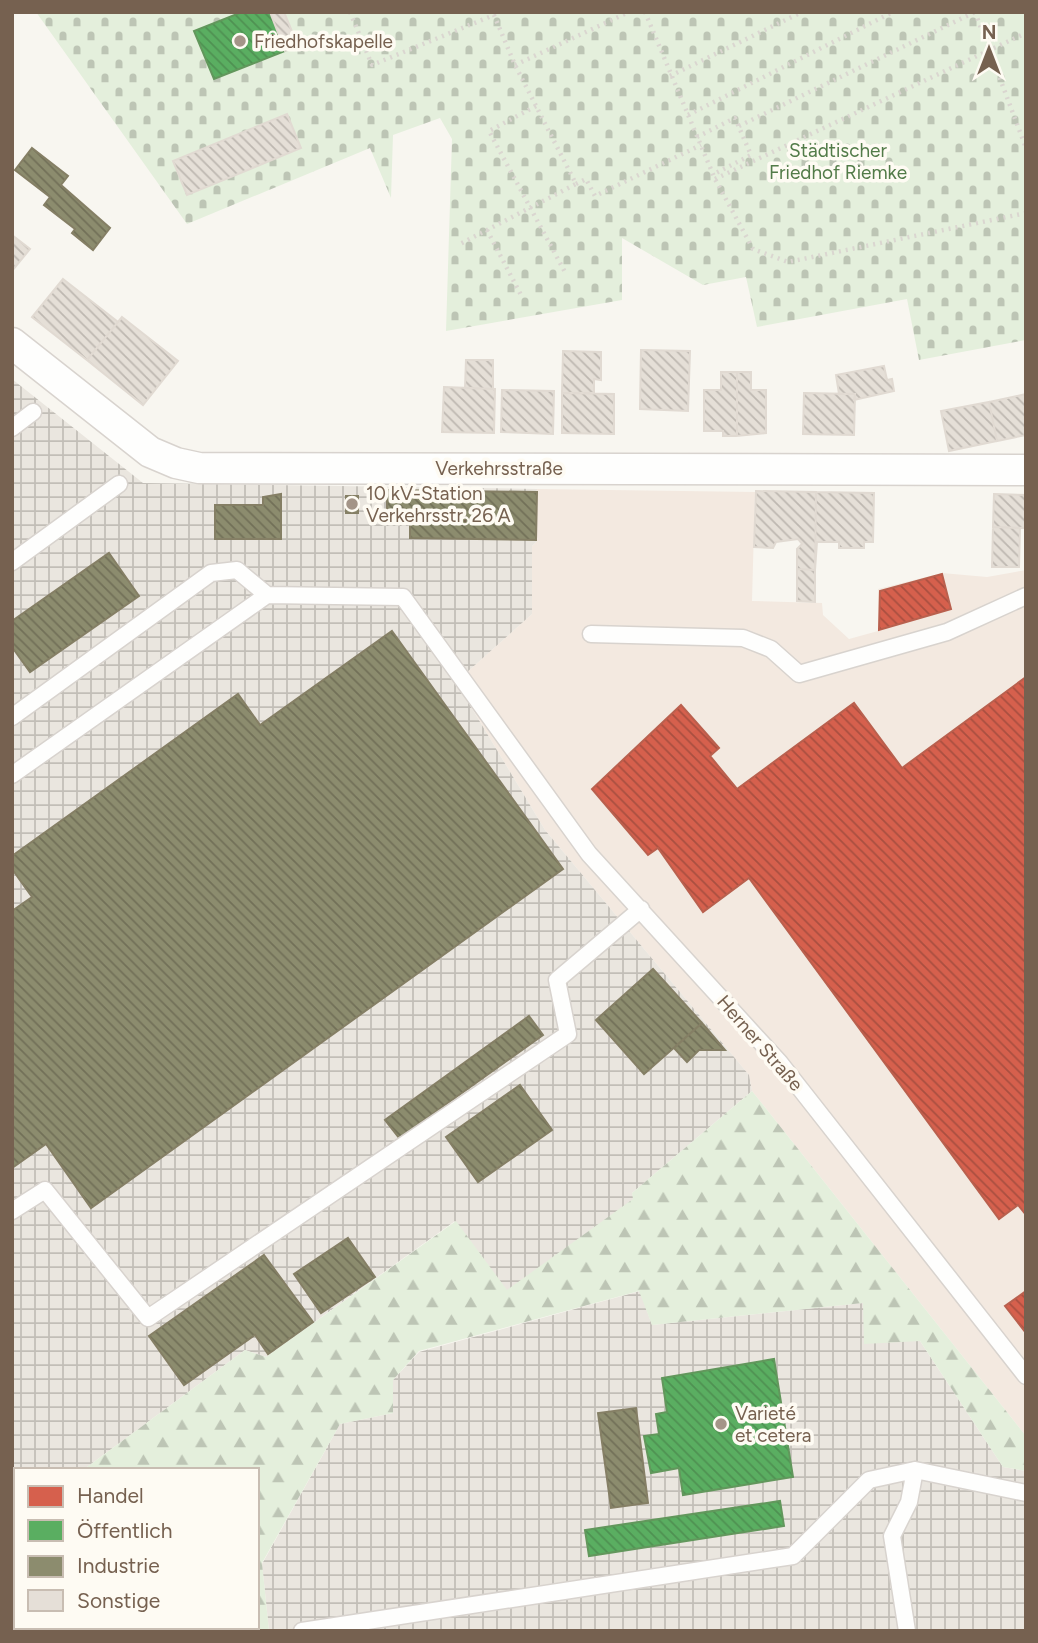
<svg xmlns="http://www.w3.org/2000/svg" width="1038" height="1643" font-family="Figtree,sans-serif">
	<defs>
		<pattern id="industrial-grid" width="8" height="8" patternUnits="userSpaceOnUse" patternTransform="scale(1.75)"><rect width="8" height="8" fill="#eae6df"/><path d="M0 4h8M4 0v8" fill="none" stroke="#c2beb7"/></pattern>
		<pattern id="forest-firs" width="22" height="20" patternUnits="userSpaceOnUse" patternTransform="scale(1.75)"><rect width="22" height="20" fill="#e4efdc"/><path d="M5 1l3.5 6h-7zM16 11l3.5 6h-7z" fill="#bdc5b5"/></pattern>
		<pattern id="cemetery-stones" width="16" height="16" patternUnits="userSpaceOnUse" patternTransform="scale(1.75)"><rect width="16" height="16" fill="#e4efdc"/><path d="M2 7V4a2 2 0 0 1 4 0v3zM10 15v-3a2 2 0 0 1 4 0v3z" fill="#bdc5b5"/></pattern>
		<pattern id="shops-back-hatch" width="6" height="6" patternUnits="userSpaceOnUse" patternTransform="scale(1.75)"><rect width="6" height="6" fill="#d6604d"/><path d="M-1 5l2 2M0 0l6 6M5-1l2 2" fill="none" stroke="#a94f40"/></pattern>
		<pattern id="public-back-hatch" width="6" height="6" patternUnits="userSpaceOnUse" patternTransform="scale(1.75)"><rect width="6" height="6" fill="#5aae61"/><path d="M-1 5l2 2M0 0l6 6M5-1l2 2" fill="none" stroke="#4f9152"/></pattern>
		<pattern id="industry-back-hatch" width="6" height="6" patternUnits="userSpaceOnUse" patternTransform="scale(1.75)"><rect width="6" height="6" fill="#8c8c6e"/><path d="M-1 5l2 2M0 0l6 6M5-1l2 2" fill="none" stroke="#727058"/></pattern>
		<pattern id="building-back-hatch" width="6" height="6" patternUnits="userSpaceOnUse" patternTransform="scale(1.75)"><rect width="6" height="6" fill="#e5dfd7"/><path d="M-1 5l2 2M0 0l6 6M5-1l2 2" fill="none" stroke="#beb8b1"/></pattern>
	</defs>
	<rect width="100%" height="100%" fill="#f8f6f0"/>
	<!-- commercial -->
	<path fill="#f3e9e0" d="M537,489L755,492L752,601L822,603L823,615L849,639L878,631V589L942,573L987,577L1026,570V1436L752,1091L749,1075L545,830L456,682L532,614V546L537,541Z"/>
	<!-- industrial -->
	<path fill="url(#industrial-grid)" d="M12,379L143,483L537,489V541L532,546V614L456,682L545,830L749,1075L752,1091L632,1193L634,1199L507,1291L455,1221L266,1357L245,1350L83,1470H16V1519L12,1522Z
		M640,1291L652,1325L863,1303L920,1341L1003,1467L1026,1471V1631H269L262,1564L340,1424L393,1413V1380L419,1352Z"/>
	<!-- forest -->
	<path fill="url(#forest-firs)" d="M752,1091L1026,1436V1471L1003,1467L920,1341L864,1344L863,1303L652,1325L639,1291L419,1351L393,1380V1413L340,1424L262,1563L269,1631H12V1522L16,1519V1627H257V1470H83L245,1350L266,1357L456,1221L507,1290L633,1199L632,1193Z"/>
	<!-- cemetery -->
	<path fill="url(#cemetery-stones)" d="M36,12H1026V340L919,360L907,299L757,327L746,277L703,285L622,238V300L446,331L452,139L440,118L393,135L391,198L370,148L187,224Z"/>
	<!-- shops -->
	<path fill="url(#shops-back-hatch)" stroke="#b9604e" stroke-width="2" d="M942,574L951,609L879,630L880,591Z
		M1026,677V1215L1018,1205L999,1219L749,878L703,912L658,848L648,855L592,789L681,705L719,748L710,756L737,789L854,703L902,768Z
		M1026,1291V1333L1005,1306Z"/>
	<!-- public -->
	<path fill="url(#public-back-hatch)" stroke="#62975c" stroke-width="2" d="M242,12H270L285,51L214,79L194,31Z
		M774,1359L793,1477L683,1495L679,1468L651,1473L644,1436L659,1434L656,1414L667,1412L662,1378Z
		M780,1501L784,1526L589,1556L585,1530Z"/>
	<!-- industry -->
	<path fill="url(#industry-back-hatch)" stroke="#857f65" stroke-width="2" d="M32,148L68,176L61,185L110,228L93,250L72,233L75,229L44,205L50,197L15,170Z
		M387,490L537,492L536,540L410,538V516H387Z
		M281,494V539H215V505H263V497Z
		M346,496H358V513H346Z
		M109,553L139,596L30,672L12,647V621Z
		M392,631L563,869L91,1208L46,1144L12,1168V911L32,897L12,869V856L238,694L260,725Z
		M653,969L702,1023L644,1074L596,1020Z
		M529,1016L543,1035L399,1138L385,1120Z
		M702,1023L725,1050H699L687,1062L674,1048Z
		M520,1085L552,1130L478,1182L446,1137Z
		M348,1238L375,1277L321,1313L294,1274Z
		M264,1255L313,1322L268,1354L255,1335L184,1385L149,1336Z
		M636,1408L648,1503L611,1508L598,1413Z"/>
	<!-- building -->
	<path fill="url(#building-back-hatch)" stroke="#e1dad2" stroke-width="2" d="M270,12H284L298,46L285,51Z
		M287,114L301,148L187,195L173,161Z
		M12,235L30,249L12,271Z
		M63,279L118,322L87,360L32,317Z
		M122,317L178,361L143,405L87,360Z
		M641,350L690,351L688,411L640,409Z
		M563,351L601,352V380L594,379V393H562Z
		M466,360H493V389L465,388Z
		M884,366L887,380L892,379L894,391L854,400L855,394H839L836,375Z
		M721,372H737V436H723V431H704V390H721Z
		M737,372H751V390H766V433L737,436Z
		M444,387L495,389L494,433L442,432Z
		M502,390L554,391L553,434L501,432Z
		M562,393L614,394V434L562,433Z
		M804,393L855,394L854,435L803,434Z
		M1026,394V435L997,441L989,402Z
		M989,402L997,441L949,451L941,411Z
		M756,491L816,492L815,570L797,569V549L802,544L798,539L776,542L773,548L754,547Z
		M816,492L874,493L873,542H864V548H839V542H817L815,570Z
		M994,494L1026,495V528L993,527Z
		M993,527L1020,528L1019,567H992Z
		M797,569L815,570V602L797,601Z"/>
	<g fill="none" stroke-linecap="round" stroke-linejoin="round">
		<defs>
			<path id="service" d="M12,428L33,412
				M12,562L119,484
				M591,634L743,638L771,649L799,674L947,632L1026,596
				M12,717L211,573L237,570L267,595L403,597L589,854L780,1063L1026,1376
				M12,775L267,595
				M12,1211L45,1190L148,1318L568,1034L557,980L641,909
				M302,1631L793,1556L869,1480L915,1470L1026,1493
				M907,1631L892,1536L909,1502L915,1470"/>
			<path id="minor" d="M12,343L150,452L176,463L199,468L1026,470"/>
		</defs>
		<!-- service casing -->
		<use href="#service" stroke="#d8d3ce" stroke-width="19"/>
		<!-- minor casing -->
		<use href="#minor" stroke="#d8d3ce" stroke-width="33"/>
		<!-- path -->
		<path stroke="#dad6d0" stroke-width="4.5" stroke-dasharray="2 5" stroke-linecap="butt" d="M350,12L372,65L494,15L515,65L576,184L458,245
			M645,12L715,179L753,249L788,262L1026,213
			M975,12L1026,148
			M515,65L629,12
			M670,76L802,12
			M536,106L489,131L566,274
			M688,115L893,12
			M739,126L975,12
			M697,137L735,118L751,155L714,174
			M715,179L1026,33
			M576,184L586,179L595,196L701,145
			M487,230L521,295"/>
		<!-- service -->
		<use href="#service" stroke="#fefefd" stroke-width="16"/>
		<!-- minor -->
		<use href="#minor" stroke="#fefefd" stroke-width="30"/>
	</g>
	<!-- markers -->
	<g fill="#a49588" stroke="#fefbf3" stroke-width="2.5">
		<circle cx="240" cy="41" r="7"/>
		<circle cx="352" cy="504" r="7"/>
		<circle cx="721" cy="1424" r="7"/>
	</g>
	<g text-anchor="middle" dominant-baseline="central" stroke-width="7" stroke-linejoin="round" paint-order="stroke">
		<!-- poi labels -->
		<g font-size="19" fill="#766150" stroke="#fefbf3" text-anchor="start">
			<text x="254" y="41">Friedhofskapelle</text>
			<text x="366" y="493">10 kV-Station<tspan x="366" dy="22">Verkehrsstr. 26 A</tspan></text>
			<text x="735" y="1413">Varieté<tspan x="735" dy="22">et cetera</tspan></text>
		</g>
		<!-- park labels -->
		<g font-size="19" fill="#527b48" stroke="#fefbf3">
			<text x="838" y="150">Städtischer<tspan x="838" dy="22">Friedhof Riemke</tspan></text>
		</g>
		<!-- street labels -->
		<g font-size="19" fill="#766150" stroke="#fefbf3">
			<text x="499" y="468">Verkehrsstraße</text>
			<text transform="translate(760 1043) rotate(49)">Herner Straße</text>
		</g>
	</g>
	<!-- border -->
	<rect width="1038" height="1643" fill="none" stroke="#766150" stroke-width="28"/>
	<!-- legend -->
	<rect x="14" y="1468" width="245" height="161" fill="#fefbf3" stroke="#c8bdb2" stroke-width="2"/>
	<rect x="28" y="1486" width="35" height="21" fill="#d6604d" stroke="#c8bdb2" stroke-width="2"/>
	<text x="77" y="1503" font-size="21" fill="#766150">Handel</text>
	<rect x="28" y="1520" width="35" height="21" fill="#5aae61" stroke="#c8bdb2" stroke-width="2"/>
	<text x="77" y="1538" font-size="21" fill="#766150">Öffentlich</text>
	<rect x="28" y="1556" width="35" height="21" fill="#8c8c6e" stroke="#c8bdb2" stroke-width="2"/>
	<text x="77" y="1573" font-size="21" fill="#766150">Industrie</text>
	<rect x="28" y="1590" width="35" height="21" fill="#e5dfd7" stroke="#c8bdb2" stroke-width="2"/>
	<text x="77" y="1608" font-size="21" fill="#766150">Sonstige</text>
	<!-- north arrow -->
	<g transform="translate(989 49)" stroke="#fefbf3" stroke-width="5" paint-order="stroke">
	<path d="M0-5L12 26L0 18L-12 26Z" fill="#766150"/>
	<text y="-10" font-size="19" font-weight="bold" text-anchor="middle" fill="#766150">N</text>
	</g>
</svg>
